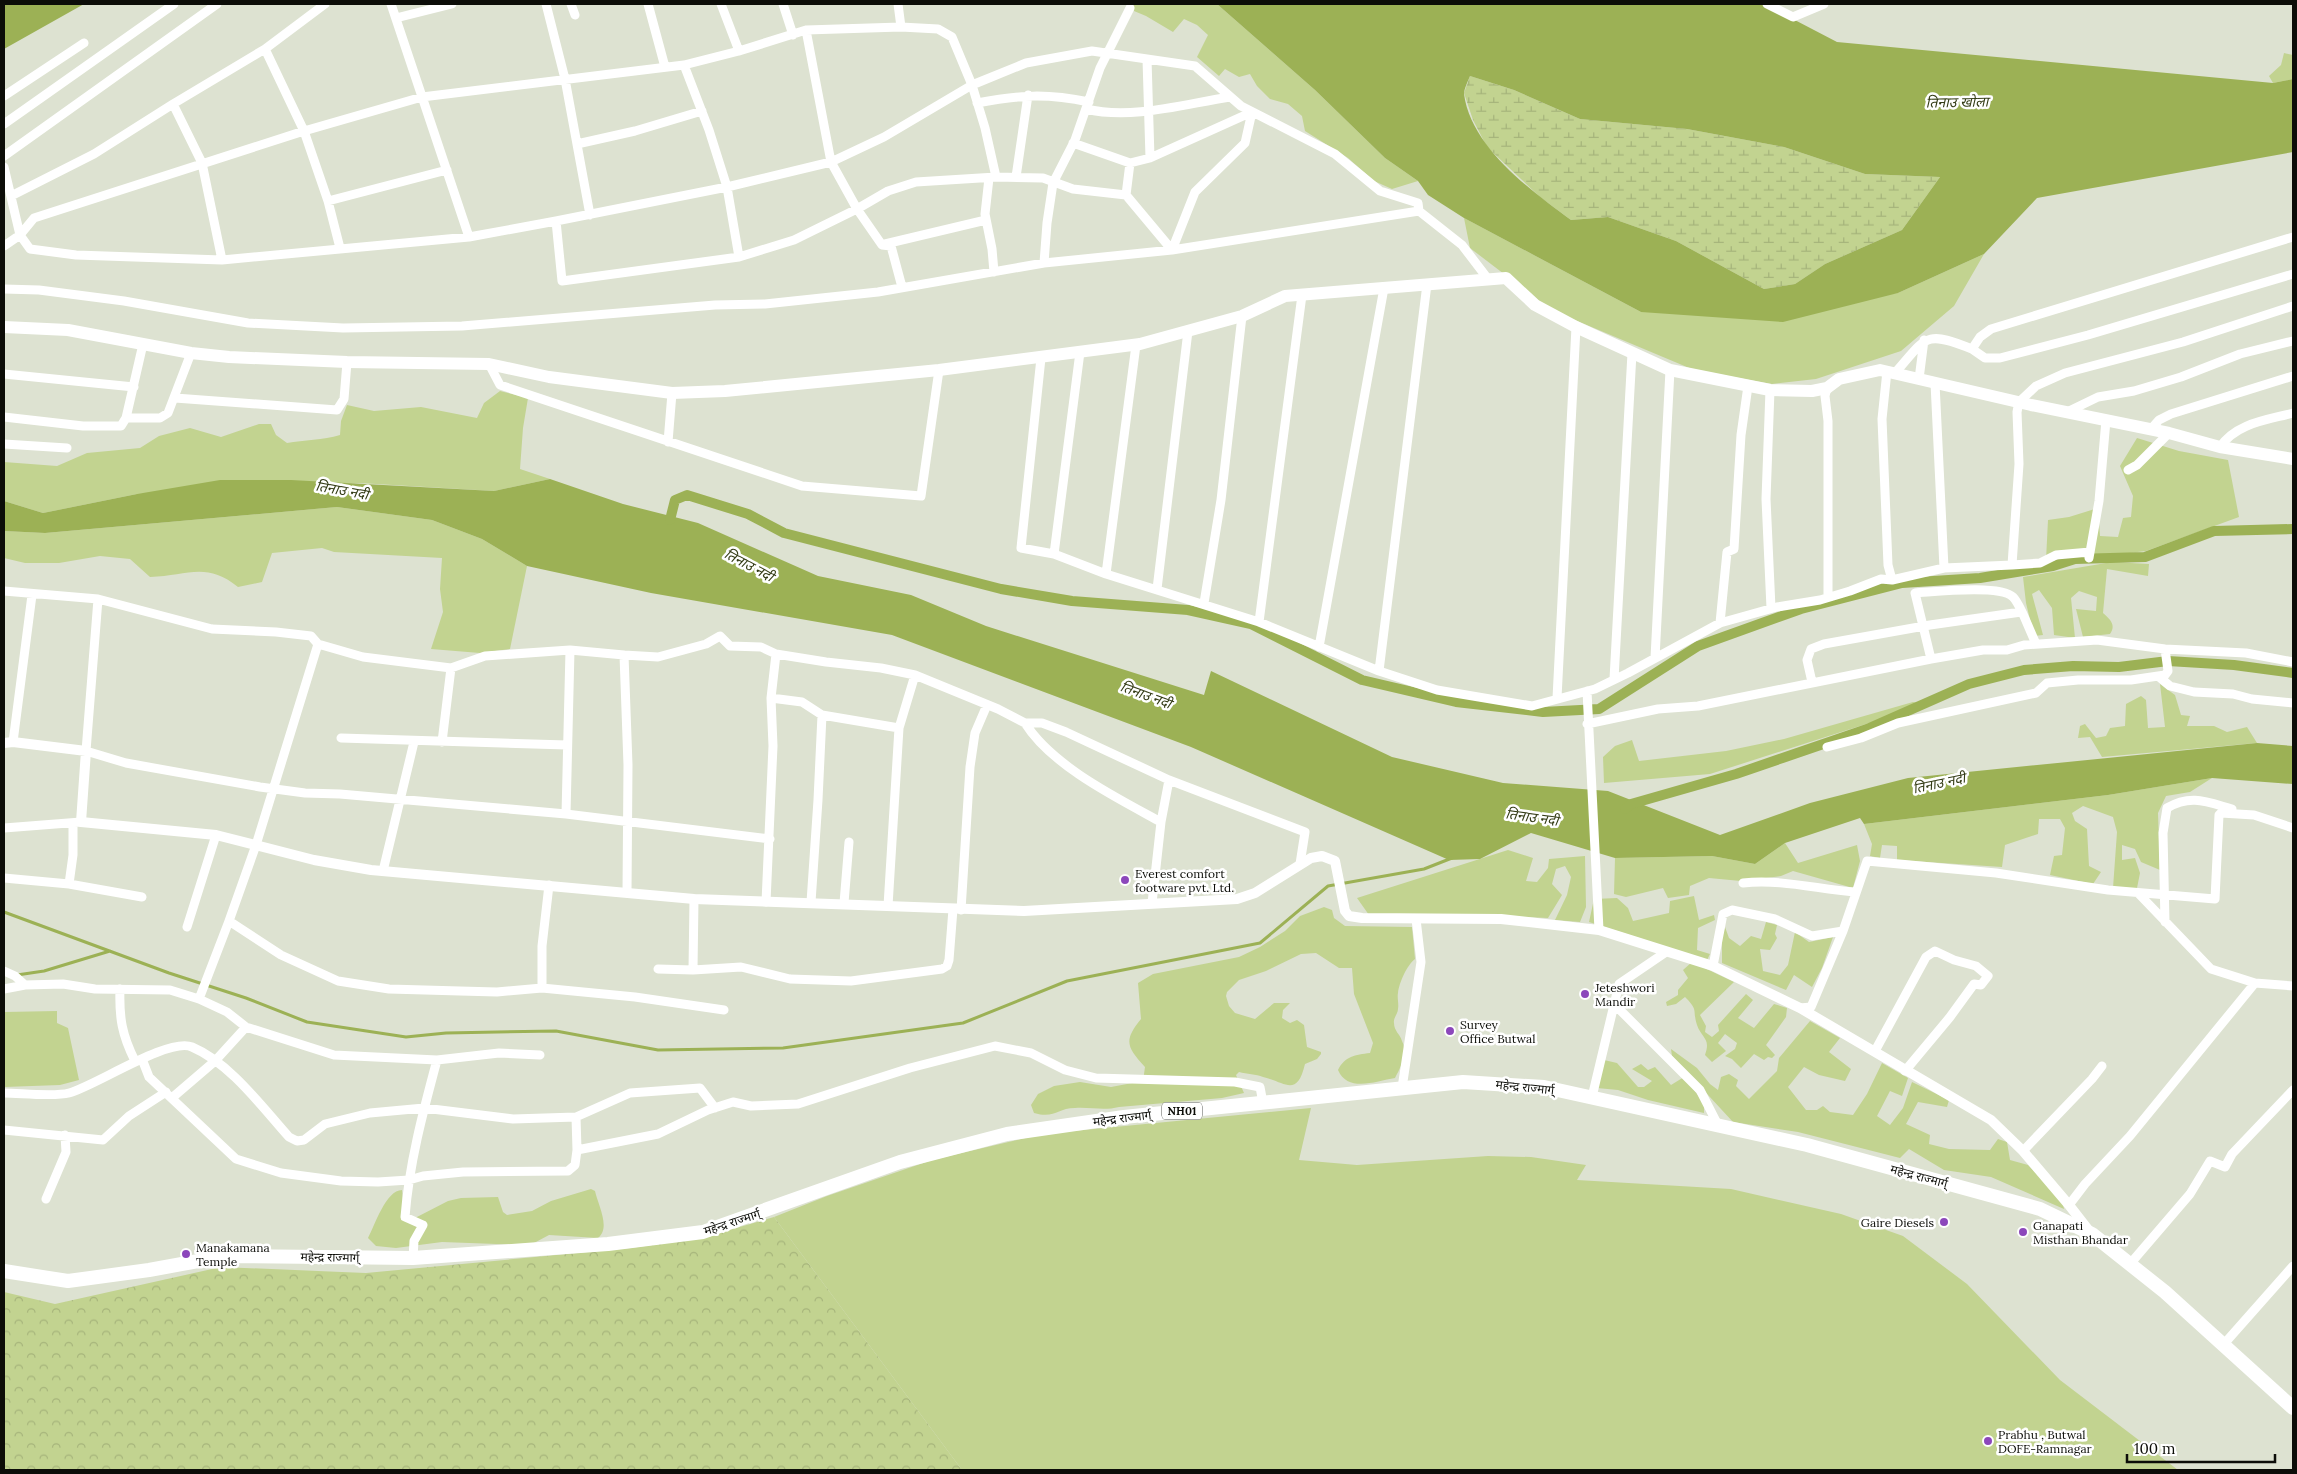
<svg xmlns="http://www.w3.org/2000/svg" width="2297" height="1474" font-family="Lora,'Noto Sans Devanagari',serif">
	<defs>
		<pattern id="forest-crowns" width="20" height="18" patternUnits="userSpaceOnUse" patternTransform="scale(1.25)"><rect width="20" height="18" fill="#c2d390"/><path d="M2 6a3 3 0 1 1 6 0M12 15a3 3 0 1 1 6 0" fill="none" stroke="#a6b47b"/></pattern>
		<pattern id="wetland-marsh" width="20" height="14" patternUnits="userSpaceOnUse" patternTransform="scale(1.25)"><rect width="20" height="14" fill="#c2d390"/><path d="M1 5h8M5 5V1M11 12h8M15 12V8" fill="none" stroke="#a6b47b"/></pattern>
	</defs>
	<rect width="100%" height="100%" fill="#dde2d1"/>
	<!-- green -->
	<path fill="#c2d390" d="M1131,4H1217L1315,90L1385,158L1418,181L1392,189L1374,181L1348,158L1305,131L1302,116L1288,104L1270,99L1257,86L1250,74L1239,77L1225,69L1219,76L1197,57L1208,35L1197,25L1184,19L1173,32L1146,16L1134,11Z
		M2284,53L2293,55V79L2273,83L2269,76L2281,65Z
		M1464,218L1641,312L1898,293L1984,254L1954,306L1901,351L1816,379L1772,384L1694,370L1551,310L1470,248Z
		M500,391L528,398L523,428L520,469L550,479L494,491L359,483L137,494L43,513L4,501V462L57,466L87,453L140,448L159,436L190,428L221,437L259,424H271L276,435L287,443C304,440 323,440 340,435L341,421L347,405L374,411L421,407L477,418L484,403Z
		M2137,438L2179,451L2228,460L2239,517L2146,551L2113,555L2090,554L2046,560L2048,520L2069,517L2098,508L2100,536L2118,537L2123,518L2131,517L2133,496L2120,466Z
		M337,507L432,520L482,539L527,566L510,649L480,653L431,649L443,612L440,589L442,558L334,552L322,548L272,553L262,582L238,587C206,561 187,576 150,577L130,559L100,556L59,563H25L4,558V531L45,533Z
		M2112,562L2149,564L2148,576L2107,569L2103,613C2111,620 2116,625 2110,634L2083,637L2076,609L2096,611L2097,597L2079,591L2071,598L2075,638L2054,635L2052,608L2039,590L2032,594L2043,635L2034,636L2026,603L2023,577Z
		M2160,684L2175,695L2181,715L2190,716L2187,726H2214L2227,732L2247,727L2257,743L2102,757L2090,737L2078,738L2080,726L2085,724L2096,738L2106,736L2110,728L2125,726L2126,704L2141,696L2146,700L2148,728L2165,727Z
		M1913,702L1919,703L1888,717L1710,774L1604,783L1603,757L1615,746L1632,740L1639,761L1726,751L1784,739Z
		M2212,778L2190,792L2166,796L2158,813L2160,870L2141,862L2135,849L2122,845V860L2135,858L2140,873L2137,888H2113L2117,832L2113,817L2083,806L2072,813L2075,821L2087,829L2089,866L2101,872L2093,884L2050,875L2054,856L2062,855L2065,828L2060,819H2039L2038,834L2005,845L2002,867L1897,860V846L1882,845L1880,858L1870,856L1872,844L1864,824L2108,795Z
		M1785,843L1798,863L1857,845L1860,861L1853,888L1793,871L1781,876L1741,881L1709,878L1690,886L1689,895L1668,898L1663,888L1626,897L1614,894L1615,858L1712,856L1755,864Z
		M1508,850L1533,858L1526,881L1537,882L1548,868L1549,859L1585,856L1586,907L1580,922L1555,920L1567,895L1571,877L1565,866L1556,869L1552,884L1562,895L1548,918L1476,915H1369L1357,898Z
		M1694,896L1699,920L1714,915L1715,920L1698,928L1697,950L1710,954L1707,960L1589,922L1594,899L1617,898L1628,908L1633,921L1669,913L1670,901Z
		M1324,907L1332,910L1334,918L1345,926L1412,927L1415,959C1407,965 1399,983 1398,993C1397,998 1399,1003 1398,1009C1398,1014 1393,1018 1394,1023C1394,1031 1400,1034 1402,1041C1408,1053 1401,1067 1395,1078C1376,1081 1348,1093 1338,1070C1345,1056 1355,1055 1370,1053L1373,1043L1354,994L1352,968H1339L1316,953L1301,954L1266,971L1239,980L1227,992L1226,996L1229,1006L1235,1013L1255,1019L1274,1003H1290L1283,1010L1282,1018L1290,1023L1297,1020L1304,1025L1307,1047L1321,1052V1054L1317,1059L1305,1064C1297,1098 1285,1082 1263,1077C1256,1074 1247,1074 1239,1072L1236,1075L1244,1093L1222,1098L1119,1107C1104,1111 1091,1107 1075,1108C1057,1108 1055,1119 1034,1113L1031,1105L1038,1094L1054,1086L1080,1082L1111,1087L1143,1081L1145,1067C1127,1047 1123,1041 1141,1019L1138,983L1153,974L1239,957L1260,947L1285,931L1300,916Z
		M1766,922L1777,925L1775,934L1777,938L1770,950L1760,949L1763,971L1780,975L1788,965L1795,932L1809,942L1833,937L1822,968L1812,987L1794,975L1786,990L1722,963V938L1725,927L1729,938L1740,946L1751,936L1761,939Z
		M1692,962L1734,982L1700,1015L1706,1026L1705,1032L1712,1037L1719,1031L1718,1025L1746,994L1753,1000L1738,1018L1754,1028L1774,1004L1787,1008L1786,1017L1766,1045L1775,1055L1772,1058L1768,1057L1764,1060L1754,1054L1741,1068L1732,1059L1725,1056L1735,1049L1737,1043L1725,1034L1718,1043L1726,1051L1712,1062L1705,1055C1711,1038 1702,1039 1697,1025C1692,1009 1699,1011 1685,997L1676,1004L1667,1006L1666,1002L1678,995V990L1688,978L1683,970Z
		M57,1011V1023L68,1028L79,1080L60,1085L4,1087V1012Z
		M1810,1021L1840,1038L1829,1052L1851,1069L1845,1081L1819,1075L1804,1067L1788,1087L1806,1110H1817L1823,1106L1830,1112L1853,1115L1867,1094L1882,1063L1908,1078L1902,1096L1890,1091L1877,1116L1890,1125L1903,1108L1912,1082L1949,1100L1947,1107L1918,1102L1906,1124L1930,1135L1929,1144L1949,1149L1990,1150L1998,1139L2007,1142L2010,1160L2028,1165L2062,1200L2064,1209L1991,1177L1944,1170L1909,1149L1900,1158L1798,1132L1733,1122L1672,1056L1671,1049L1697,1068L1710,1084L1718,1090L1721,1077L1729,1074L1738,1080L1736,1086L1749,1099L1777,1071L1779,1058Z
		M1604,1060L1617,1063L1638,1087H1644L1652,1081L1632,1069L1641,1064L1648,1070L1655,1067L1671,1085L1684,1077L1704,1103V1113L1648,1100L1618,1090L1597,1088Z
		M1311,1108L1299,1160L1357,1165L1488,1156L1531,1157L1586,1165L1577,1180L1731,1189L1841,1214L1903,1236L1967,1284L2060,1380L2178,1470H962L774,1217L827,1196L932,1160L1042,1134Z
		M591,1189L595,1191C598,1205 611,1228 598,1238L549,1235L534,1243L526,1245L442,1242L396,1248L376,1246L368,1238C375,1225 386,1190 402,1190L404,1212L415,1218L448,1201L461,1198L498,1197L503,1212L507,1215L532,1211L551,1201Z"/>
	<!-- forest -->
	<path fill="url(#forest-crowns)" d="M774,1217L962,1470H4V1292L55,1304L221,1267L366,1273L631,1248L701,1238Z"/>
	<!-- wetland -->
	<path fill="url(#wetland-marsh)" d="M1470,76L1514,90L1580,119L1687,129L1784,147L1865,174L1940,177L1902,230L1825,264L1795,284L1764,289L1676,241L1608,217L1571,220L1540,197L1487,147L1473,120L1464,93Z"/>
	<!-- water -->
	<path fill="#9cb155" fill-rule="evenodd" d="M4,4H84L4,49Z
		M1217,4H1764L1837,42L2273,83L2293,79V152L2037,198L1984,254L1898,293L1783,322L1641,312L1464,218L1428,195L1418,181L1385,158L1315,90ZM1470,76L1514,90L1580,119L1687,129L1784,147L1865,174L1940,177L1902,230L1825,264L1795,284L1764,289L1676,241L1608,217L1571,220C1531,191 1471,147 1464,94C1464,89 1468,81 1470,76Z
		M550,479L623,504L698,523L818,576L911,595L986,626L1204,695L1211,671L1392,757L1503,783L1608,791L1720,835L1810,803L1908,778L2257,743L2293,746V784L2212,778L2108,795L1864,824L1860,818L1785,843L1755,864L1712,856L1615,858L1531,833L1480,859L1449,860L1191,747L892,635L651,593L527,566L482,539L432,520L337,507L45,533L4,531V501L43,513L137,494L220,480H291L494,491Z"/>
	<g fill="none" stroke-linecap="round" stroke-linejoin="round">
		<!-- stream -->
		<path stroke="#9cb155" stroke-width="3" d="M4,912L169,973L246,998L307,1022L406,1037L446,1033L556,1031L658,1050L783,1048L963,1023L1067,981L1260,943L1328,886L1424,869L1452,858
			M17,975L44,971L110,951"/>
		<!-- canal -->
		<path stroke="#9cb155" stroke-width="10" d="M670,520L675,500L687,495L748,514L784,533L1001,589L1072,601L1188,610L1251,624L1362,680L1456,702L1543,712L1599,709L1698,646L1801,609L1902,583L1980,578L2053,566L2075,559L2145,557L2214,531L2293,529
			M1625,809L1631,804L1736,774L1867,729L1969,684L2024,670L2073,666L2119,667L2168,661L2234,665L2293,673"/>
		<!-- minor -->
		<path stroke="#fff" stroke-width="9" d="M391,4L469,237
			M546,4L565,79L590,215
			M571,4L575,15
			M648,4L665,67
			M721,4L739,51
			M783,4L793,35
			M898,4L901,27
			M1767,4L1793,17L1824,4
			M396,18L452,4
			M806,30L831,162L857,209L888,191L916,182L996,177L1043,178L1073,189L1126,195L1172,250
			M265,49L304,131L328,201L340,248
			M1147,59L1150,158
			M4,96L84,43
			M977,103C1020,95 1046,93 1089,102
			M173,104L202,163L222,260
			M1086,109C1132,120 1184,104 1230,97
			M4,124L174,4
			M1073,143L1130,163L1150,158L1252,112
			M577,144L635,131L702,111
			M4,156L217,4
			M4,167L20,235
			M1016,177L1028,95
			M989,178L985,214L992,249L994,272
			M1126,195L1130,163
			M11,196L94,154L173,104L265,49L325,4
			M328,201L447,170
			M556,221L562,281L739,257L727,187L709,130L684,65
			M20,235L34,218L304,131L422,97L684,65L739,51L806,30L901,27L938,29L952,37L972,85L985,128L996,177
			M885,244L986,220
			M4,246L20,235L30,249L76,255L222,260L469,237L556,221L727,187L831,162L884,137L972,85L1026,63L1092,51L1195,66L1241,106L1335,154L1380,191L1418,203L1419,211L1462,245L1488,279
			M1172,250L1195,192L1245,143L1252,112
			M739,257L794,240L857,209L882,245L891,246L902,287
			M1044,263L1047,223L1053,183L1075,140L1100,68L1130,8
			M4,289L39,290L124,301L248,323L343,328L462,326L715,305L765,304L878,292L1044,263L1172,250L1419,211
			M1972,349L1985,358H2000L2088,335L2293,274
			M1041,358L1021,548L1054,554L1106,574L1259,622L1379,671L1437,690L1532,706L1595,689L1628,673L1720,623L1777,607L1820,600L1850,591L1881,579L1892,580L1944,568L2012,565L2019,464L2017,412L2019,402L2036,386L2065,373L2183,342L2293,306
			M489,364L500,385L802,486L921,496L939,370
			M1887,371L1882,419L1888,565L1892,580
			M1895,373C1926,338 1924,329 1972,349L1980,337L1991,329L2293,237
			M4,374L134,387
			M1919,379L1924,340
			M1935,383L1944,568
			M1827,388L1825,396L1828,421V597
			M1770,390L1766,499L1771,608
			M175,398L337,410L344,399L347,362
			M2067,412L2098,397L2134,391L2181,377L2240,354L2293,341
			M4,417L83,426H121L126,418H160L168,413L191,353
			M126,418L143,344
			M2151,429L2159,420L2171,414L2293,376
			M668,442L672,393
			M4,444L67,448
			M2220,447C2236,423 2267,420 2293,413
			M2128,470L2137,465L2169,433
			M1054,554L1080,352
			M2089,558L2099,501L2106,420
			M2012,565L2040,563L2056,555L2090,552
			M1106,574L1136,345
			M1157,589L1188,331
			M4,591L98,599L212,629L276,632L311,636L318,644L363,657L451,668L485,656L570,650L624,655L628,765L627,892
			M98,599L86,751L126,763L260,787L305,793L340,794L566,814L770,839
			M1204,603L1221,500L1242,316
			M1259,622L1302,295
			M1720,623L1727,552L1734,549L1741,435L1748,386
			M1319,647L1384,288
			M624,655L658,657L706,644L720,636L730,646L761,647L776,654L826,662L881,668L915,675L998,709L1025,723H1042L1066,732L1169,780L1305,832L1300,864
			M1655,658L1670,370
			M1931,659L1915,593C1934,592 2000,584 2013,597C2017,601 2020,608 2023,614
			M1379,671L1427,284
			M2158,676L2170,686L2194,692L2233,694L2252,699L2293,703
			M1614,679L1632,353
			M1812,682L1807,660L1811,649L1824,644L1930,625L2021,612L2023,614L2036,644
			M1587,691L1599,930
			M771,698L802,702L822,715L899,728
			M1557,698L1576,327
			M1025,723C1052,766 1117,798 1161,822
			M1587,724L1658,709L1698,706L1931,659L1983,650H2007L2024,645L2097,640L2165,649L2246,653L2293,662
			M341,738L567,745
			M13,742L32,595
			M442,742L451,668
			M1827,747L1861,738L1898,723L2036,693L2047,683L2078,680H2131L2165,675L2168,671L2165,649
			M566,814L570,650
			M4,828L81,822
			M383,871L414,742
			M4,878L69,884L142,897
			M1743,883C1781,879 1817,889 1855,892
			M69,884L73,855V823
			M2138,893L2211,969L2255,983L2293,986
			M766,902L773,746L771,698L776,654
			M811,902L818,800L822,715
			M844,903L849,842
			M1152,903L1161,822L1169,780
			M888,906L899,728L915,675
			M961,910L970,767L975,733L987,705
			M229,921L256,845L318,644
			M2165,922L2163,833L2167,808C2191,794 2207,802 2232,809
			M187,927L216,835
			M1713,966L1723,914L1732,910L1775,919L1812,936L1843,931L1867,861L1996,873L2108,890L2215,899L2219,815L2221,813L2254,815L2293,828
			M658,969L693,970L741,967L790,979L851,981L942,969L947,966L949,960L953,909
			M693,970L694,899
			M4,971L15,976L25,985L63,984L95,989L170,990L199,999L227,1012L246,1027L334,1055L437,1060L499,1053L540,1055
			M542,988V946L549,885
			M4,989L25,985
			M120,989C119,1018 122,1035 135,1061
			M199,999L229,921L281,955L338,981L389,989L460,991L497,992L542,988L635,997L724,1010
			M1614,1004L1700,1090L1718,1125
			M1800,1008L1811,1007L1843,931
			M1875,1051L1926,957L1935,951L1954,960L1976,966L1988,976L1981,985L1974,984L1950,1017L1905,1071
			M142,1059L149,1077L236,1159L281,1173L341,1181L378,1182L409,1180L423,1176L463,1172L568,1171L575,1165L577,1150L576,1117
			M1402,1088L1421,962L1416,919
			M4,1093C20,1093 54,1097 69,1093C95,1086 169,1037 192,1047C230,1063 262,1107 289,1137L297,1141L304,1140L325,1124L370,1113L424,1108L513,1119L576,1117L630,1093L700,1088L715,1108
			M173,1097L215,1061L246,1027
			M1592,1097L1619,984L1666,952
			M4,1130L103,1140L129,1116L166,1092
			M577,1150L658,1134L708,1110L733,1102L751,1106L798,1104L910,1068L995,1046L1031,1053L1065,1070L1096,1078L1235,1082L1260,1087L1263,1103
			M2023,1151L2092,1079L2102,1066
			M46,1199L66,1152L65,1135
			M2069,1205L2085,1184L2130,1136L2255,983
			M413,1258L414,1241L423,1225L405,1217C409,1164 423,1112 437,1060
			M2130,1264L2190,1194L2210,1161L2225,1167L2232,1154L2293,1090
			M2224,1344L2293,1266"/>
		<!-- tertiary -->
		<path stroke="#fff" stroke-width="10" d="M4,743L13,742L86,751L81,822L216,835L314,860L371,870L694,899L1024,911L1237,899L1255,893L1311,858L1322,856L1335,861L1345,911L1349,916L1362,918L1501,919L1599,930L1713,966L1800,1008L1991,1120L2023,1151L2069,1205L2090,1232"/>
		<!-- secondary -->
		<path stroke="#fff" stroke-width="12" d="M4,327L68,330L191,353L229,357L347,362L489,364L549,377L672,393L725,391L939,370L1140,344L1242,316L1285,296L1506,278L1535,305L1576,327L1670,370L1770,390L1812,391L1827,388L1839,379L1880,370L2031,405L2169,433L2220,447L2293,459"/>
		<!-- trunk -->
		<path stroke="#fff" stroke-width="14" d="M4,1271L68,1281L149,1270L226,1256L413,1258L608,1244L703,1232L900,1162L1007,1134L1124,1117L1463,1082L1544,1087L1807,1145L2040,1209L2092,1234L2165,1292L2293,1408"/>
	</g>
	<!-- markers -->
	<g fill="#8c47bb" stroke="#fff" stroke-width="2">
		<circle cx="1125" cy="880" r="5"/>
		<circle cx="1585" cy="994" r="5"/>
		<circle cx="1450" cy="1031" r="5"/>
		<circle cx="1944" cy="1222" r="5"/>
		<circle cx="2023" cy="1232" r="5"/>
		<circle cx="186" cy="1254" r="5"/>
		<circle cx="1988" cy="1441" r="5"/>
	</g>
	<g text-anchor="middle" dominant-baseline="central" stroke-width="5" stroke-linejoin="round" paint-order="stroke">
		<!-- shield labels -->
		<rect fill="#fff" stroke="#555652" stroke-width="1" x="1162" y="1102.5" width="40" height="17" rx="4"/>
		<g font-size="11" font-weight="bold" fill="#0c0d08">
			<text x="1182" y="1111">NH01</text>
		</g>
		<!-- poi labels -->
		<g font-size="12" fill="#0c0d08" stroke="#fff" text-anchor="start">
			<text x="1135" y="873">Everest comfort<tspan x="1135" dy="14">footware pvt. Ltd.</tspan></text>
			<text x="1595" y="987">Jeteshwori<tspan x="1595" dy="14">Mandir</tspan></text>
			<text x="1460" y="1024">Survey<tspan x="1460" dy="14">Office Butwal</tspan></text>
			<text x="1934" y="1222" text-anchor="end">Gaire Diesels</text>
			<text x="2033" y="1225">Ganapati<tspan x="2033" dy="14">Misthan Bhandar</tspan></text>
			<text x="196" y="1247">Manakamana<tspan x="196" dy="14">Temple</tspan></text>
			<text x="1998" y="1434">Prabhu , Butwal<tspan x="1998" dy="14">DOFE-Ramnagar</tspan></text>
		</g>
		<!-- street labels -->
		<g font-size="12" fill="#0c0d08" stroke="#fff">
			<text transform="translate(1525 1087) rotate(6)">महेन्द्र राज्मार्ग्</text>
			<text transform="translate(1122 1118) rotate(-7)">महेन्द्र राज्मार्ग्</text>
			<text transform="translate(1919 1176) rotate(15)">महेन्द्र राज्मार्ग्</text>
			<text transform="translate(732 1222) rotate(-18)">महेन्द्र राज्मार्ग्</text>
			<text transform="translate(330 1257) rotate(1)">महेन्द्र राज्मार्ग्</text>
		</g>
		<!-- water labels -->
		<g font-size="14" font-style="italic" fill="#333b15" stroke="#fff">
			<text transform="translate(1957 102) rotate(-1)">तिनाउ खोला</text>
			<text transform="translate(342 490) rotate(10)">तिनाउ नदी</text>
			<text transform="translate(749 565) rotate(28)">तिनाउ नदी</text>
			<text transform="translate(1146 695) rotate(20)">तिनाउ नदी</text>
			<text transform="translate(1939 783) rotate(-12)">तिनाउ नदी</text>
			<text transform="translate(1532 817) rotate(8)">तिनाउ नदी</text>
		</g>
	</g>
	<!-- border -->
	<rect width="2297" height="1474" fill="none" stroke="#0c0d08" stroke-width="10"/>
	<!-- scale -->
	<path d="M2127 1454v8h148v-8" fill="none" stroke="#0c0d08" stroke-width="2.5"/>
	<text x="2134" y="1454" font-size="15" fill="#0c0d08" stroke="#ffffff" stroke-width="4" paint-order="stroke">100 m</text>
</svg>
